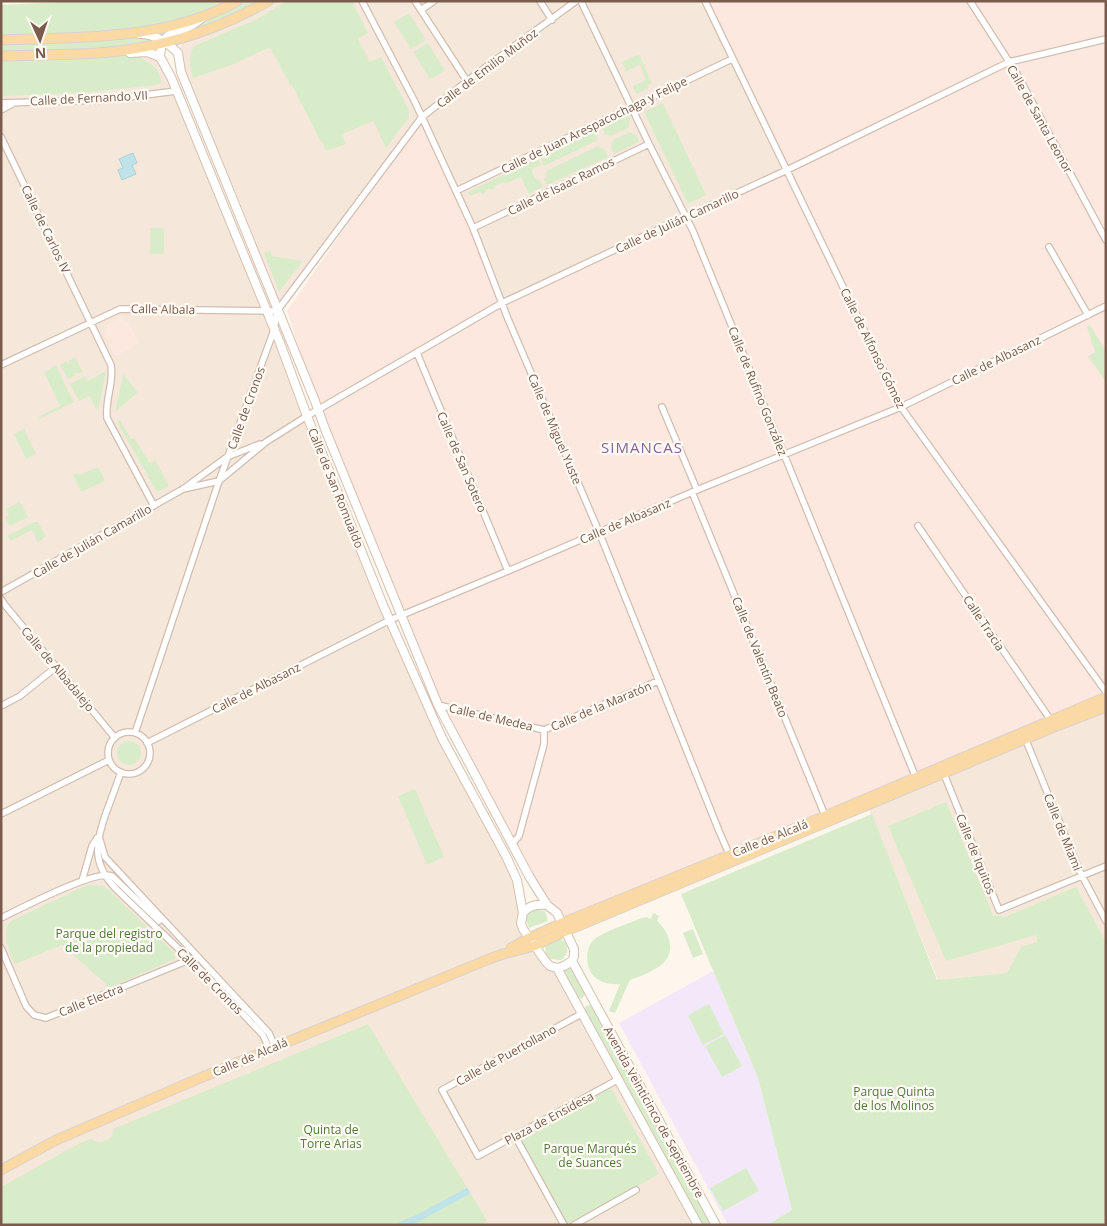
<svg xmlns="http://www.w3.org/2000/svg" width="1107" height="1226" font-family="'Open Sans',sans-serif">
	<rect width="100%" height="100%" fill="#fdf6ec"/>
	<!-- residential -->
	<path fill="#f5e8da" d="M268,1H705L787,170L502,303L422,117L277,311L181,72L178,53L182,43Z
		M135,48L160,57L442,738L517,880L521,923L534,946L557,968L698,1225H1V56Z
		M1106,697V942L1095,924L1007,973L938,980L865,799Z"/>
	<!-- commercial -->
	<path fill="#fde8e0" d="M705,1H1106V697L562,923L547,905L452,734L325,429L287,311L422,117L473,228L503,303L787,170Z
		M120,318L129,323L138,343L133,345V347L115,356L105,335L104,329L107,328L106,325Z"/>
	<!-- education -->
	<path fill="#f3e8fa" d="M713,971L758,1078L792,1210L767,1225H728L619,1023Z"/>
	<!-- green -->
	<path fill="#d8ecc9" d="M80,1H279C237,28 186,43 138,56C148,63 161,67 161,83L156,85L81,93L1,96V5Z
		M286,1H352L368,33L358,39L370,62L381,57L409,110V117L386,148L373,121L342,134L346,144L326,151L323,142H321L292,85H290L270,47L234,64L193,78C189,65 188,58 194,46L257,19Z
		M409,13L426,40L411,49L394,22Z
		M428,43L445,71L430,79L413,52Z
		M639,54L652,83L647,86L648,89L636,94L633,86L646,80L640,65L626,71L622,62Z
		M663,103L706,195L688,204L644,112Z
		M628,115L630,119L628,128L611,136L605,134L602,127Z
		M594,131L597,137L596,141L544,166L540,157Z
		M630,132L637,136L639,142L614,154L611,147L613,140Z
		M598,146L605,150L608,157L547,185L544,179L546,178V171Z
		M538,158L541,165L533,168L532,172L536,179L540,181L543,187L529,194L521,177L505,184L504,182L494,186L495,189L491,190L490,188L485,190L486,192L482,194L480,192L470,196L468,192Z
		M150,228H164V254H150Z
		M270,251L272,256L303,261L279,292L264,253Z
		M1090,325L1104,348H1106V382L1088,356L1095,352L1087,327Z
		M75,357L83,372L77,374L76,373L74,374V376L68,379L60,365L67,361L68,364L70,363L69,361Z
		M56,365L68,391L67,392H69L74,402L40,419L39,417L60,406L44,372Z
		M106,371L99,407L96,409L90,396L79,401L70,384L85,376L88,381Z
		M123,374L138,392L115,412Z
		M120,420L131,439L134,438L150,463L155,460L169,486L157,492L117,422Z
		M24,429L36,454L26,459L14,434Z
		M98,467L105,481L81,492L73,475L78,473L79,475Z
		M20,502L28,517L10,526L5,517L9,515L6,509Z
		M34,522H38L46,536L38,543L33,532L31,530L11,541L8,537L9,535Z
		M117 753a12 12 0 1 1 24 0a12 12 0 1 1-24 0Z
		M415,789L444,857L427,865L398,796Z
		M946,802L993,915L1004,917L1076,887L1106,942V1225H767L792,1210L758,1078L681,894L872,814L937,980L1007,973L1021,947L1037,942L1036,935L946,961L888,826Z
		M87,885H101L105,887L174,952L175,959L108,988L106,984L62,945L15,964C9,951 0,933 11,921Z
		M538,909L545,911L548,921L529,928C524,918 527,909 538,909Z
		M653,913L659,916L657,921C673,935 677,958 655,969C647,974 638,977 630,980L615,1013L609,1011L620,984C611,985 599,983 592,974C585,965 585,945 596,938C608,930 625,925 639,919L646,917L651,919Z
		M693,929L703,954L693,958L683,933Z
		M561,939C570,945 569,954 561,960L550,959L546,954L545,947Z
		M569,964L585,994L582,999L578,997L563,968Z
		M709,1004L724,1034L703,1045L688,1015Z
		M587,1005L592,1006L711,1225H702L585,1011L584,1009Z
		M368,1024L486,1219L485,1225H1V1187L80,1143L91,1139C98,1144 105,1143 112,1136L113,1129Z
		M725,1035L742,1066L722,1077L705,1046Z
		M611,1088L659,1174L568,1225L519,1137Z
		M746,1168L759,1191L723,1211L710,1188Z"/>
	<!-- water -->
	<path fill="#bfe3e8" stroke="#a5d3da" d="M133,153L137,163L132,165L136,174L122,180L118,170L123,168L119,159Z"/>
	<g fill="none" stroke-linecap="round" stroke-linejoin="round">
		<!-- canal -->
		<path stroke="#bfe3e8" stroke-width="7" d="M402,1225L420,1217L466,1192"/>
		<defs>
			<path id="street" d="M362,1L415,102L473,228L508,319L599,532L719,831L729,854L732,857
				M415,1L467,81
				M540,1L552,20
				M581,1L649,144L693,231L916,778H918
				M705,1L901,407L1106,692
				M970,1L1017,74L1106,240
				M421,10L434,1
				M1,103L105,100L176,91
				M1,110L12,104
				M1,137L111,365C114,383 105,399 107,418L154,506
				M456,191L732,59
				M473,228L649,144
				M1049,247L1088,315
				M417,353L508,571
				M1,365L120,309L277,311
				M662,407L697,490
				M183,489L219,481L266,442L307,416L502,303L661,228L787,170L1009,62L1106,39
				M692,492L826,818
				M918,526L1052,722
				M1,592L183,489L227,457L260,444
				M1,599L5,605L115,738
				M438,705L544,730
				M1,706L20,696L56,667
				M108 753a21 21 0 1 1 42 0a21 21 0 1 1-42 0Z
				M135,733L219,481L274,330L277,311L422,117L475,75L576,1
				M1025,738L1079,870L1106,921
				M147,743L390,620L508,571L697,490L901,407L1106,306
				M121,772C116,786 111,800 106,813C95,844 92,864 116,889L205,974L263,1035L269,1049
				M944,774L999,910L1106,866
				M1,814L109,760
				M100,840L105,857L269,1033L275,1047
				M512,844L519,836L544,744V730L658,681
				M82,881L92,846L97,838
				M1,918C20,909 95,869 112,876L159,921
				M1,948L26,1006L34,1015L46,1018L189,960
				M583,1013L442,1090L478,1156L619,1079
				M515,1136L564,1225
				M574,1225L636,1190"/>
			<path id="secondary" d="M140,34C155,34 168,43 178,53
				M130,53L147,52L160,57
				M160,57L171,77L280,343L307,416L383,605L442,738L506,856L517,880L523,913L521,923L523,929L546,962L550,966L557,968L564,966L572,961L574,956V949L557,913L547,905L529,876L438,705L325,429L315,401L181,72L178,53
				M160,57C161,31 175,34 192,25C196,23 199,20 202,18
				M523,913C530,905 536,904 547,905
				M572,961L716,1225
				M557,968L698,1225"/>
			<path id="primary" d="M1,40C81,37 165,41 237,1
				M1,56C33,55 65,55 97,53C157,49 216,31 268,1
				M511,948L529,938L562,923L825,816L1106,697
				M1,1170L54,1141L200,1078L489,959L503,954L534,946L566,931L1059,725L1106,707"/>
		</defs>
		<!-- street casing -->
		<use href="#street" stroke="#d1beb0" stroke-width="8"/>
		<!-- secondary casing -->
		<use href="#secondary" stroke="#d6c0b0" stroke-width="10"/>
		<!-- primary casing -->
		<use href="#primary" stroke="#dad1cd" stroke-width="11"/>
		<!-- street -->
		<use href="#street" stroke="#fff" stroke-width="5.5"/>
		<!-- secondary -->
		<use href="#secondary" stroke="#fff" stroke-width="8"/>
		<!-- primary -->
		<use href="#primary" stroke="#fbd9a5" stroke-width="9"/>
	</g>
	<g text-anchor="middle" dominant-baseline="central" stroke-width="4.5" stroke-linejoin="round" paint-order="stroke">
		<!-- street labels -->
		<g font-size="12" fill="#7a5c4d" stroke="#fffaf3">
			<text transform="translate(487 68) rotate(-37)">Calle de Emilio Muñoz</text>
			<text transform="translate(89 98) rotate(-3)">Calle de Fernando VII</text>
			<text transform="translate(1040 119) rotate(61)">Calle de Santa Leonor</text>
			<text transform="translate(594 125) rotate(-26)">Calle de Juan Arespacochaga y Felipe</text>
			<text transform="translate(561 186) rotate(-26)">Calle de Isaac Ramos</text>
			<text transform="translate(677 221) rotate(-25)">Calle de Julián Camarillo</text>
			<text transform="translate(46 229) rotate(64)">Calle de Carlos IV</text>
			<text transform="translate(163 309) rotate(1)">Calle Albala</text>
			<text transform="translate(873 348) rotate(64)">Calle de Alfonso Gómez</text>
			<text transform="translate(996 360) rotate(-26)">Calle de Albasanz</text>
			<text transform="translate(758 391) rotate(68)">Calle de Rufino González</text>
			<text transform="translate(246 408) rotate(-70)">Calle de Cronos</text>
			<text transform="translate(555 429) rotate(67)">Calle de Miguel Yuste</text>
			<text transform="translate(462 462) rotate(67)">Calle de San Sotero</text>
			<text transform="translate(336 488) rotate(68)">Calle de San Romualdo</text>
			<text transform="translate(625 521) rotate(-23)">Calle de Albasanz</text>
			<text transform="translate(92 541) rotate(-30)">Calle de Julián Camarillo</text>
			<text transform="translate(984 623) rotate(56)">Calle Tracia</text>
			<text transform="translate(760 657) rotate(68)">Calle de Valentín Beato</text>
			<text transform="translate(58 669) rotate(50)">Calle de Albadalejo</text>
			<text transform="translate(256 688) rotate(-27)">Calle de Albasanz</text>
			<text transform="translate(601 706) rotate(-23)">Calle de la Maratón</text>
			<text transform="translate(491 717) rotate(13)">Calle de Medea</text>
			<text transform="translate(1063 832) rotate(68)">Calle de Miami</text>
			<text transform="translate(770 838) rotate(-22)">Calle de Alcalá</text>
			<text transform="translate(976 854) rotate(68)">Calle de Iquitos</text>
			<text transform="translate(210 981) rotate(45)">Calle de Cronos</text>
			<text transform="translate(91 1000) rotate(-22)">Calle Electra</text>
			<text transform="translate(506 1055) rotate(-29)">Calle de Puertollano</text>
			<text transform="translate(250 1057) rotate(-23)">Calle de Alcalá</text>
			<text transform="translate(654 1112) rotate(61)">Avenida Veinticinco de Septiembre</text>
			<text transform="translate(549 1118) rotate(-28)">Plaza de Ensidesa</text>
		</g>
		<!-- park labels -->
		<g font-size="12" fill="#537a41" stroke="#fffaf3">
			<text x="109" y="933">Parque del registro<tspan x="109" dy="14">de la propiedad</tspan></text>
			<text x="894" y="1091">Parque Quinta<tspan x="894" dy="14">de los Molinos</tspan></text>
			<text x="331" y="1129">Quinta de<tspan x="331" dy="14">Torre Arias</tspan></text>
			<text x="590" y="1148">Parque Marqués<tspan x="590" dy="14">de Suances</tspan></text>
		</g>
		<!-- quarter labels -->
		<g font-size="15" letter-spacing="1" fill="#846695" stroke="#fffaf3">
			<text x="642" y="447">SIMANCAS</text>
		</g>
	</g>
	<!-- border -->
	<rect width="1107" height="1226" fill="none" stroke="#7a5c4d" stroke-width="5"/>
	<!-- north arrow -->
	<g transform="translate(40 40) rotate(177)" stroke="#fffaf3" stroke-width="4" paint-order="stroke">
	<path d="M0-4L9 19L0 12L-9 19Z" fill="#7a5c4d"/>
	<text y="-8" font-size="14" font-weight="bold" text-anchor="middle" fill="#7a5c4d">N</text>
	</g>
</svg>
